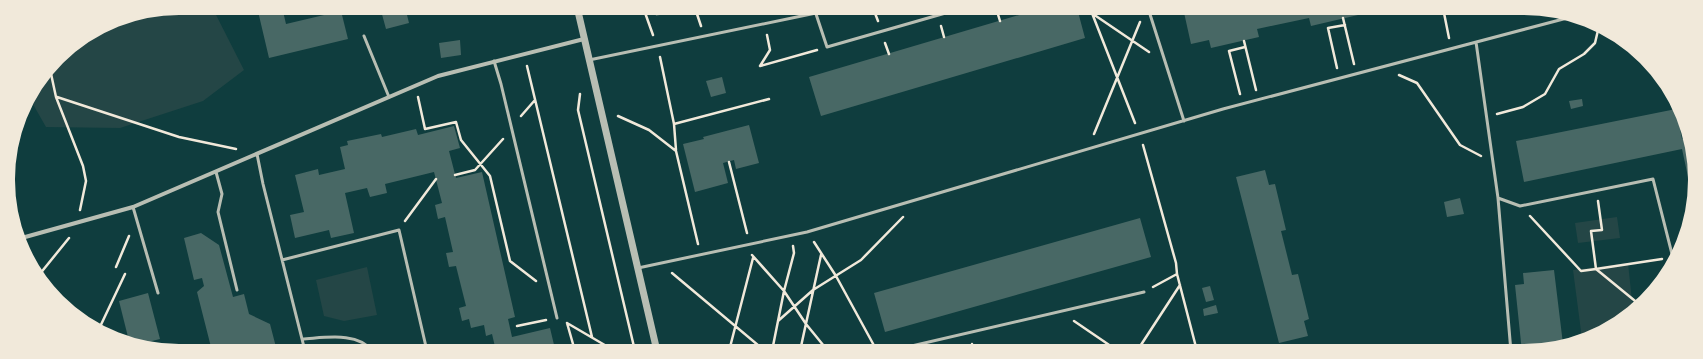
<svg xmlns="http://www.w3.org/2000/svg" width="1703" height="359" font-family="'PT Sans Narrow',sans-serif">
	<rect width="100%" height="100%" fill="#0f3d3e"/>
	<!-- green -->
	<path fill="#244646" d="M180,7H212L244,70L203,101L120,128L46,127L30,99L58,57L114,20Z
		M1617,217L1620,238L1578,243L1575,223Z
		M1628,263L1633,310L1600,334L1582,339L1573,270Z
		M367,267L377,315L344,321L324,316L316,280Z"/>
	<!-- building -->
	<path fill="#486865" d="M257,7H282L286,24L341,11L348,39L269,58Z
		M380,7H405L409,23L386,29Z
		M654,8H686L656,16Z
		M1043,8H1077L1085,38L821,116L809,77Z
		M1183,8H1356L1358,15L1311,26L1309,18L1257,29L1259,37L1211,48L1209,40L1191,44Z
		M460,40L461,55L441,58L439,43Z
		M722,77L726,93L711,97L706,81Z
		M1582,99L1583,106L1571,109L1569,101Z
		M1676,109L1682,139L1690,137L1695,202L1694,205L1682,149L1524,182L1516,141Z
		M749,125L759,163L736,169L734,160L723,163L728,183L695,192L683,144L704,139L703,137Z
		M454,126L460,148L449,151L456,178L482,172L515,317L508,319L512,337L550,328L555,349L548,351H496L492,334L486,336L484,325L471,328L469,319L462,321L459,308L466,306L456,266L449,267L446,253L453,252L445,217L438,219L435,205L442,203L434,172L385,184L387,193L370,197L367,188L345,193L354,233L331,238L329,230L295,238L290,215L304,212L295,175L318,169L319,175L345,169L340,147L348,145L347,141L381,134L382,137L416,129L418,135Z
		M1265,170L1269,185L1275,184L1286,230L1281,231L1292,275L1298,274L1309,319L1304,321L1308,336L1279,343L1236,177Z
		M1460,198L1464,214L1447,217L1444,202Z
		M1140,218L1151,257L885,332L874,293Z
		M201,233L219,245L233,297L244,294L249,314L270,324L277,351H212L197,292L204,286L202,278L194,280L184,238Z
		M1554,270L1563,344L1535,352H1522L1515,285L1524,284L1523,273Z
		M1210,286L1214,300L1206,302L1202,288Z
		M148,293L160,339L144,343L145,346L129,341L119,301Z
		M1216,305L1218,313L1204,316L1203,309Z"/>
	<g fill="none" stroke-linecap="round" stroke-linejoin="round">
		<!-- path -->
		<path stroke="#f1e9da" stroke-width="2.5" d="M643,7L653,35
			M695,8L701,26
			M873,8L878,21
			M996,8L1000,21
			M1090,8L1135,123
			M1443,8L1449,38
			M1093,14L1149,52
			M1343,18L1354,64
			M941,26L944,37
			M767,35L770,50L760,66L817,50
			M1244,41L1256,90
			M885,43L889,54
			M660,57L674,124L676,150
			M527,66L592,337
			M1337,68L1328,28L1345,25
			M50,69L56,97L83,166L86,181L80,210
			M1399,75L1417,83L1460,145L1481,156
			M580,94L578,110L635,351
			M1240,94L1229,51L1245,47
			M57,97L179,137L236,149
			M418,97L425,129L456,122L461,140L490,176L510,261L536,281
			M1497,114L1523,107L1545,94L1559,69L1584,54L1595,43L1599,26
			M521,116L535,100
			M618,116L649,130L676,151L698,244
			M674,124L769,99
			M1094,134L1140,22
			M1143,145L1176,263L1177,274L1197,351
			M729,162L747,233
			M455,175L475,170L503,139
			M1598,201L1602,230L1591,231L1596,269L1662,259
			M1530,216L1581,271L1596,269L1640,305
			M405,221L436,179
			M814,242L836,276L877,351
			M752,255L784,291L806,324L828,351
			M116,267L129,236
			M672,273L765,351
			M39,275L69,238
			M1153,287L1177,274
			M778,321L813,290L861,260L903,217
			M1074,321L1118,351
			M567,323L615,351
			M567,323L575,351
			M517,326L546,320
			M98,331L125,274
			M729,351L753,258
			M772,351L784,291L794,253L793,246
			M800,351L821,255
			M972,351V344
			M1137,351L1180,285"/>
		<!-- service -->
		<path stroke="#b8beb3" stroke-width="3" d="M814,8L827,47L963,8
			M1148,8L1184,121
			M364,36L389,97
			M1476,42L1498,198L1511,352
			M589,60L816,13
			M494,61L501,84L557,318
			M257,154L263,184L302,339C323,338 358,331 372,351
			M216,172L222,194L218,212L237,290
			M1498,198L1520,206L1653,179L1674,262
			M133,207L158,293
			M16,233L17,237
			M282,260L399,230L427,351
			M638,268L807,232L1223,109L1571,17
			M302,339L305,351
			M890,351L1144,292"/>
		<!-- minor -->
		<path stroke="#b8beb3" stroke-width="4" d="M18,239L133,207L438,76L584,39"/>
		<!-- tertiary -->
		<path stroke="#b8beb3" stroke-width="7" d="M577,7L657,351"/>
	</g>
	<!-- crop -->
	<path d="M0 0H1703V359H0ZM179 14H1524A165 165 0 0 1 1689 179V180A165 165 0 0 1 1524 345H179A165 165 0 0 1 14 180V179A165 165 0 0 1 179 14Z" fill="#f1e9da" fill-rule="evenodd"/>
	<path fill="none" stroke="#f1e9da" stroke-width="2" d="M179 14H1524A165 165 0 0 1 1689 179V180A165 165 0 0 1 1524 345H179A165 165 0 0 1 14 180V179A165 165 0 0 1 179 14Z"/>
</svg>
